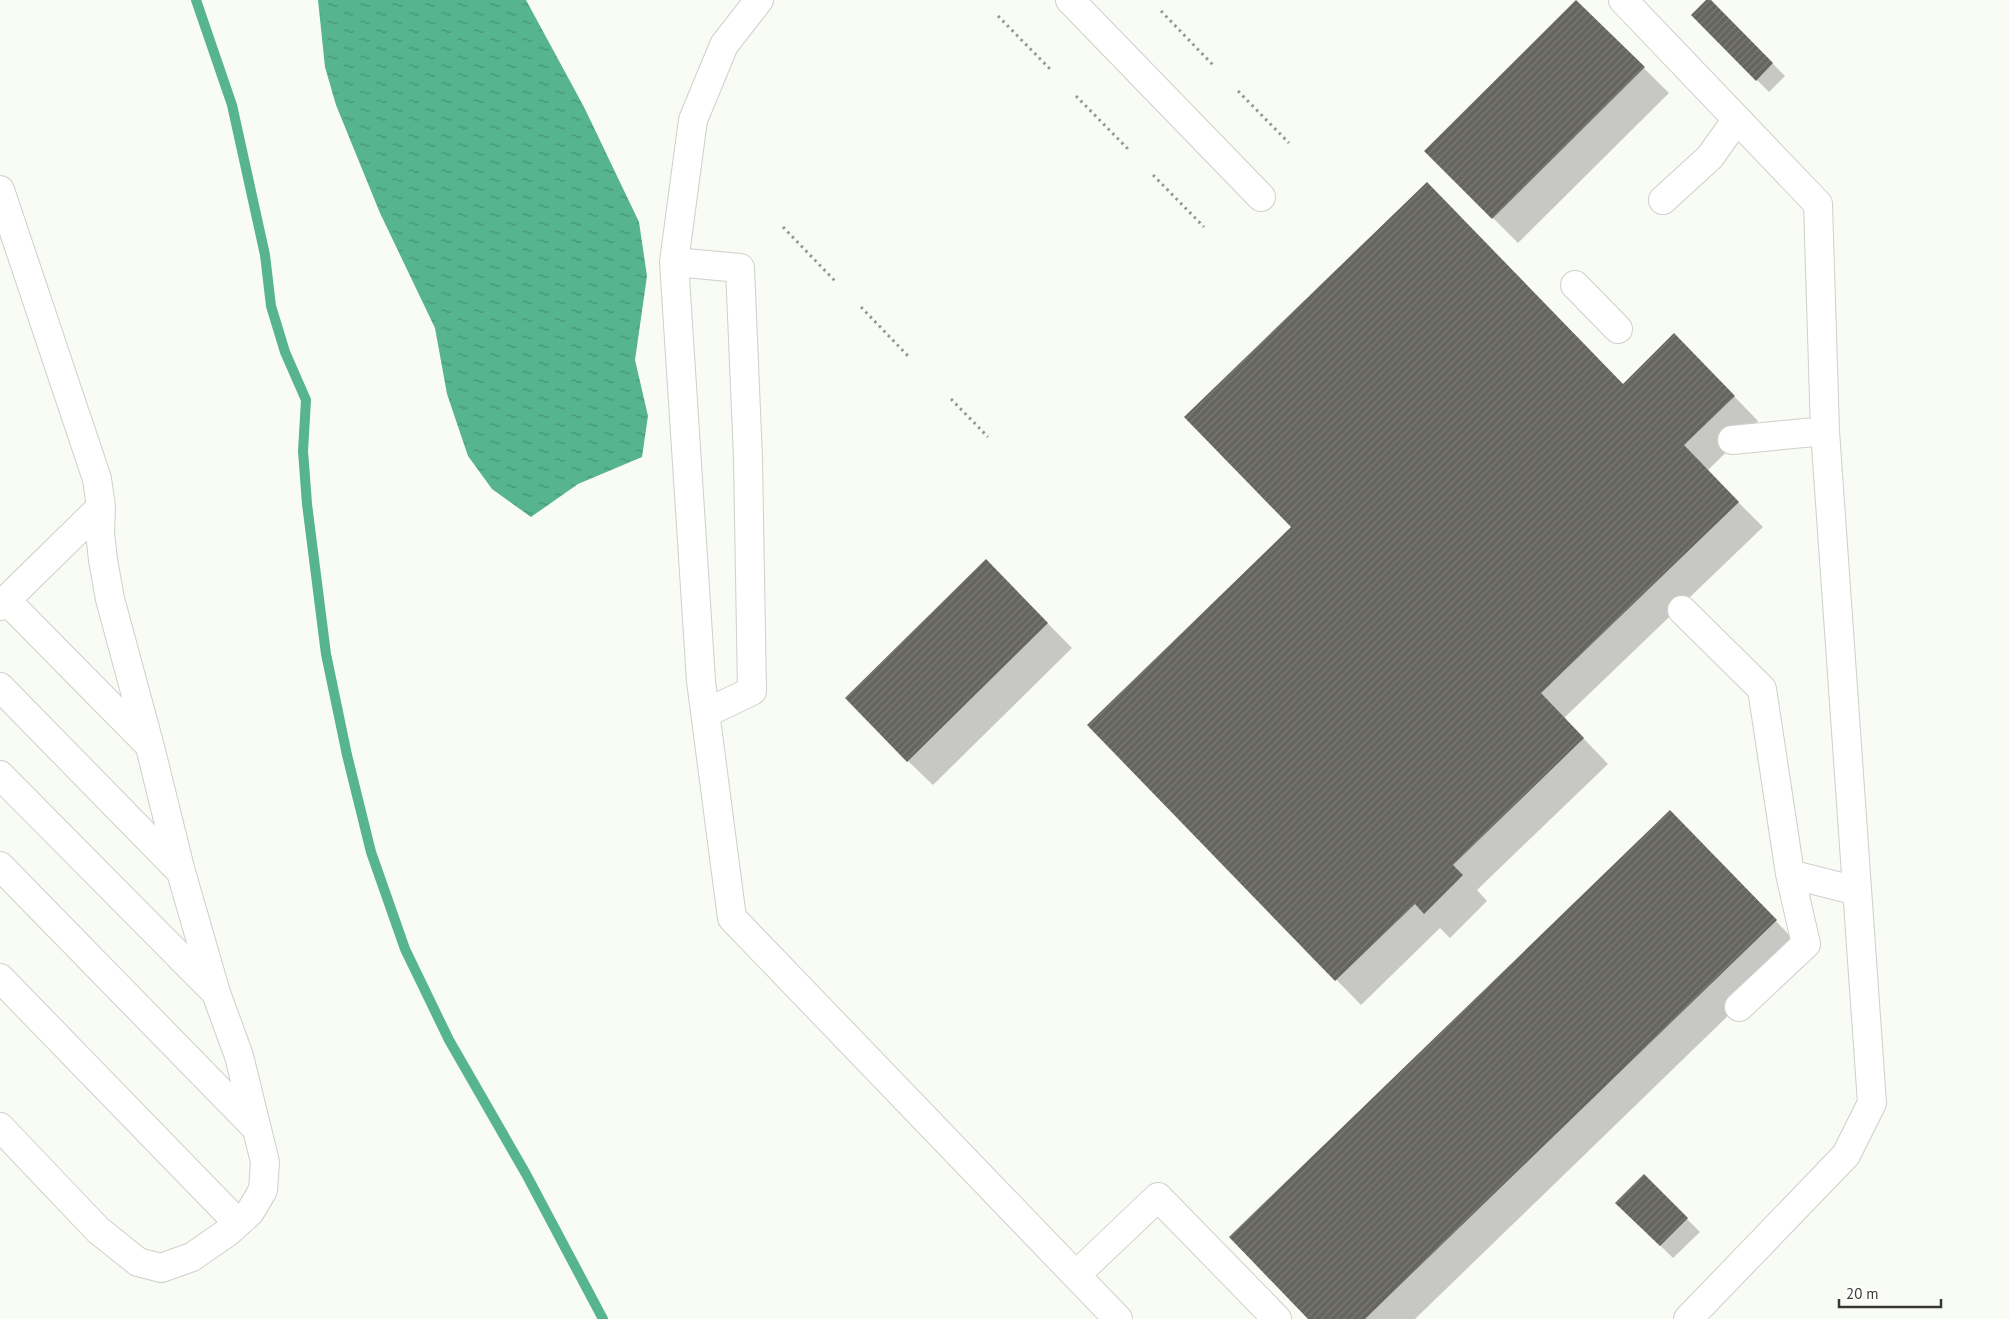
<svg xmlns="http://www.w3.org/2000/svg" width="2009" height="1319" font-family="'PT Sans',sans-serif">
	<defs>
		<pattern id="water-ripples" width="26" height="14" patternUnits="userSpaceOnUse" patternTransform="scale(1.25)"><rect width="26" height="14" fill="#56b48e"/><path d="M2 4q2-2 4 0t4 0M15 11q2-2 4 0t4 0" fill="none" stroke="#489375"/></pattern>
		<pattern id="building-hatch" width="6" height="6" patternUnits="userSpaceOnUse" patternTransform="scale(1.25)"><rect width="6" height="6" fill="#65645f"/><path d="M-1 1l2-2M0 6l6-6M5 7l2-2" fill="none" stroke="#7c7c78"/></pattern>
	</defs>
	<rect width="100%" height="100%" fill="#f9fbf5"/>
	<!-- water -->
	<path fill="url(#water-ripples)" d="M318,0H526L584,107L639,222L647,276L635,360L648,416L642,457L578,484L531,517L492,489L468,456L447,394L435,328L380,213L336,105L325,67Z"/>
	<!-- shadow -->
	<path fill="#0003" d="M1708,0H1710L1785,76L1769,92L1692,15Z
		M1576,1L1669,93L1518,243L1426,151Z
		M1699,360L1758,421L1707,471L1763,527L1564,718L1608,764L1477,890L1487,901L1450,938L1440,928L1361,1005L1089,725L1623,385Z
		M986,561L1072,648L933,785L908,761Z
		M1694,836L1800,946L1415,1319H1310Z
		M1644,1176L1700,1232L1673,1258L1617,1203Z"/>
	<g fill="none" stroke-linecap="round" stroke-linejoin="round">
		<!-- stream -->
		<path stroke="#56b48e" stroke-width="10" d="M196,0L232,105L265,255L271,306L285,352L306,400L303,451L307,504L326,654L347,755L371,852L405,949L449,1040L526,1174L603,1319"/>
	</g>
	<!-- building -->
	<path fill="url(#building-hatch)" d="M1576,0L1645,67L1492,219L1424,151Z
		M1706,0H1711L1773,63L1756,81L1691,15Z
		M1427,182L1623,384L1674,333L1735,396L1684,445L1739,502L1541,693L1584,738L1453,865L1463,875L1424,914L1415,904L1335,981L1087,725L1291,527L1184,417Z
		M986,559L1048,623L907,762L845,698Z
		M1670,810L1777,920L1365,1319H1308L1229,1237Z
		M1644,1174L1688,1218L1660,1246L1615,1203Z"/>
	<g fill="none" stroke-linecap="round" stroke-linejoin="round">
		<defs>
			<path id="minor" d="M759,0L724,45L693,120L674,262L701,681L732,918L1118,1319
				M1070,0L1261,197
				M1623,0L1818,204L1825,431L1872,1103L1846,1155L1688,1319
				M0,190L97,479L101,507L100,533L103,560L110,599L150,747L181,872L216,993L239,1056L265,1162L263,1190L250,1212L228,1232L192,1257L161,1268L138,1262L98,1230L0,1127
				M1663,200L1710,157L1737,119
				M674,262L740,268L748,459L752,691L706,713
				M1575,285L1618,329
				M1732,440L1825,431
				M6,600L149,745
				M0,606L101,507
				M1682,610L1762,689L1790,874L1857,891
				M0,687L181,872
				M0,775L214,991
				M0,866L257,1129
				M0,978L238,1223
				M1739,1007L1806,944L1790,874
				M1076,1275L1158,1197L1277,1319"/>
		</defs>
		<!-- minor casing -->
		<use href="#minor" stroke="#ced0ca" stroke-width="30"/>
		<!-- path -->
		<path stroke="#969793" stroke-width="3" stroke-dasharray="2.5 4" stroke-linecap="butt" d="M1161,11L1213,65
			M998,16L1050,69
			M1238,91L1289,143
			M1076,96L1128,149
			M1153,175L1204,227
			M783,227L835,281
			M861,307L910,358
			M951,399L988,437"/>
		<!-- minor -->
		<use href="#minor" stroke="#fff" stroke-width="28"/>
	</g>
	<!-- scale -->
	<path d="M1839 1299v8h102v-8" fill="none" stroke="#383936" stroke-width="2.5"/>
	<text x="1846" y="1299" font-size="15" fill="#383936" stroke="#fffffe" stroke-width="4" paint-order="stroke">20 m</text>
</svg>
